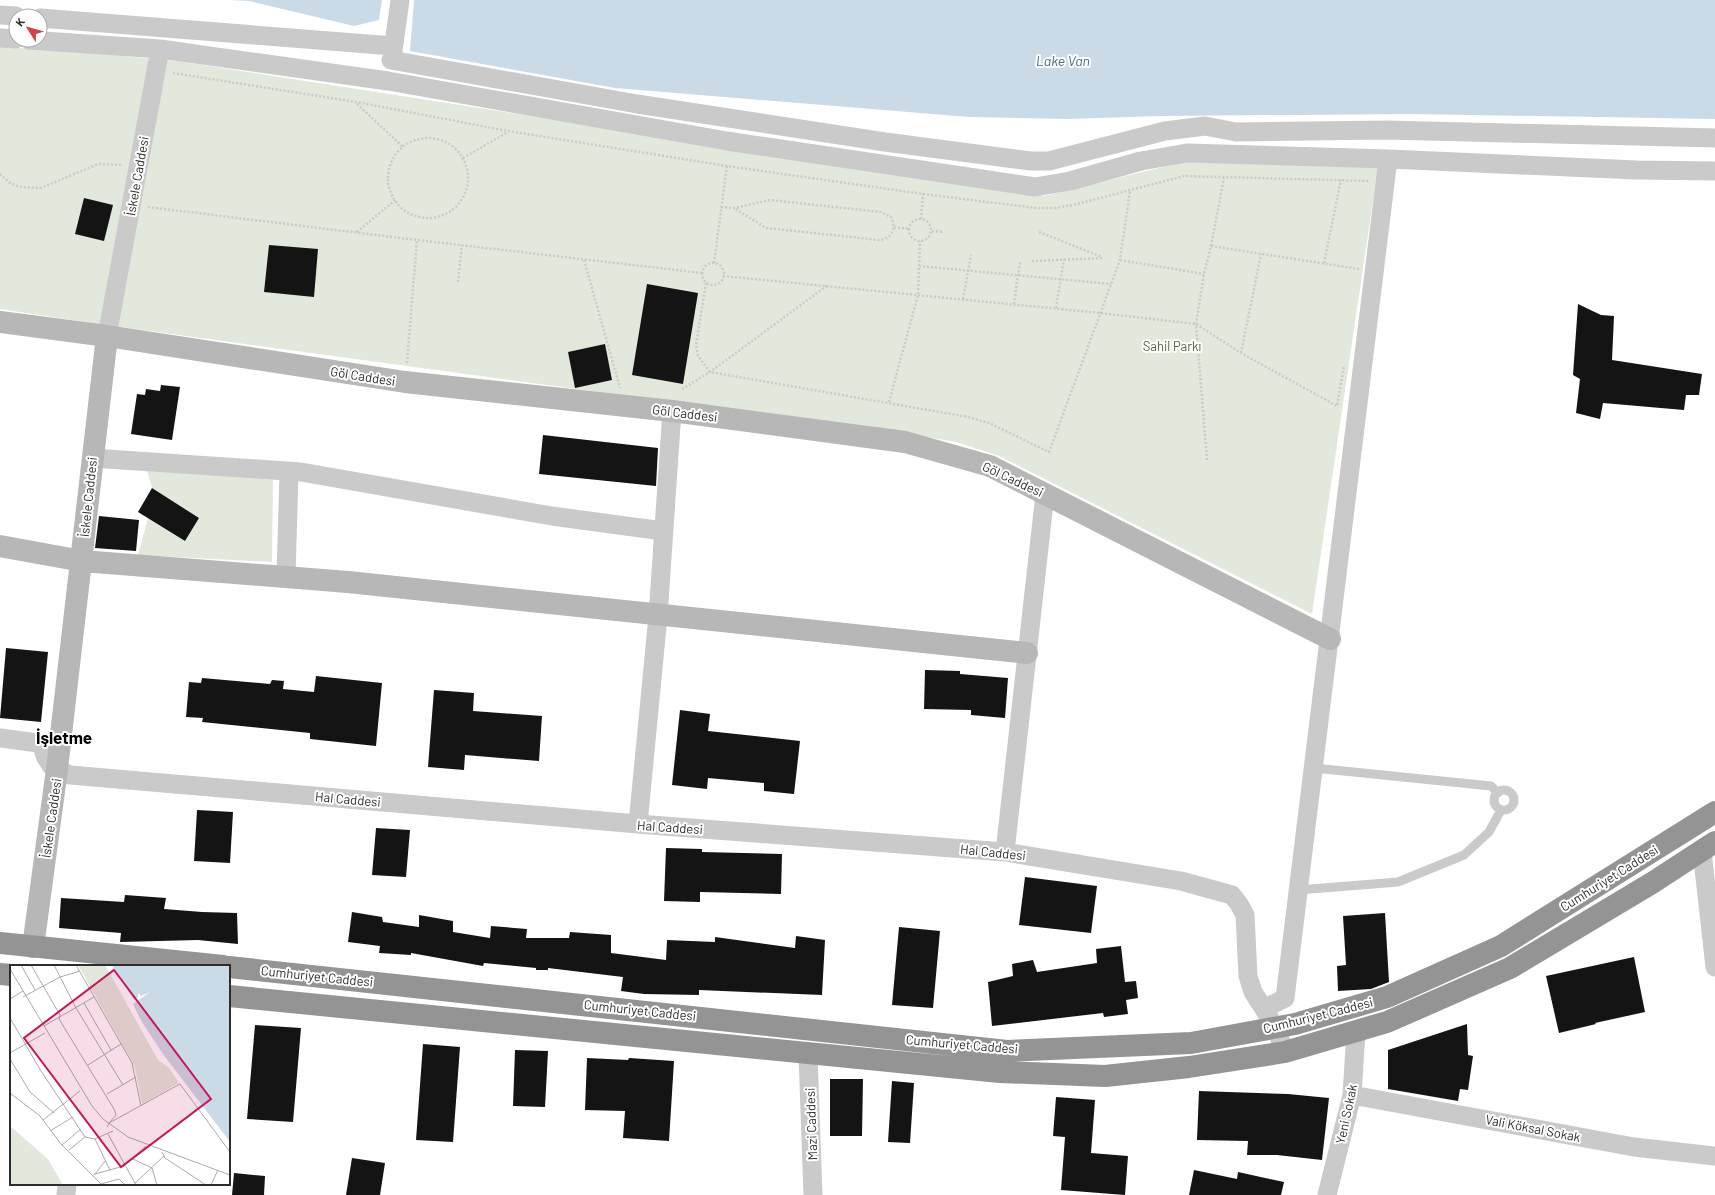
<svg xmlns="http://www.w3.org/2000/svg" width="1715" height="1195" font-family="Barlow,sans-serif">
	<rect width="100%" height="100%" fill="#fff"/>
	<!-- green -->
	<path fill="#e2e9dc" d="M0,47L57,50L177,61L1044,196L1183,162L1378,167L1312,614L999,456L956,442L915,435L91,323L0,309Z
		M147,471L273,478L272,562L138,555L148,518L185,541L199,518L152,488Z"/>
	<!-- water -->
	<path fill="#cadbe7" d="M229,0H382L379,20L354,26L249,1Z
		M414,0H1715V119L1411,114L1161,116L1068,119L969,117L615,88L410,51Z"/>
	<!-- building -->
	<path fill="#141414" d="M84,198L113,205L104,241L75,234Z
		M269,245L318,249L314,297L264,292Z
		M647,284L698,293L683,384L632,375Z
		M1578,304L1601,315L1614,316L1612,360L1702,374L1699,395H1686L1684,410L1603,403L1600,419L1576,413L1580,379L1573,375Z
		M605,344L612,380L575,388L568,352Z
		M161,385L180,387L172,440L131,434L137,394L145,395L146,389L160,391Z
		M543,435L658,448L656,486L539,474Z
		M152,488L199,518L185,541L138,512Z
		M99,516L139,520L136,551L95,548Z
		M6,648L48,652L41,722L0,718Z
		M925,670L960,671V674L1008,678L1005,718L971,715V710L924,709Z
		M316,676L382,683L376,746L310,739V733L202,722L203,718L186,717L189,682L201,683L202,678L270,684L272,680L284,681L283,689L314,692Z
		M434,690L474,693L473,711L542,716L539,761L465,755L464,770L428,767Z
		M680,710L710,714L708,731L800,741L794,794L764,791V783L708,778L707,789L672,785Z
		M197,810L233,812L230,863L194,861Z
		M376,828L410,830L406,877L372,875Z
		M666,848L702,849V852L782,854L781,894L700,892V902L664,901Z
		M1025,877L1097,886L1091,933L1019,925Z
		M125,895L166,898L164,909L202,912L237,913L238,944L198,940L120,942L121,933L59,928L61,898L124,902Z
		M352,912L382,917L383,922L419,927V915L453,921V932L490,938L491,926L527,929L526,938H569L570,932L611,935V953L666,960L667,940L715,942V937L795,948L796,936L825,940L822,995L699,990V995L644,994L621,991L623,977L548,968V970H536V968L484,963L483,966L411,953V955L379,953L380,946L348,942Z
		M1385,913L1389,982L1371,989L1338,991L1337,966L1346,965L1343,916Z
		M899,927L940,931L933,1008L892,1005Z
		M1121,946L1125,982L1136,981L1138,998L1126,1000L1128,1014L1104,1017L1103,1013L992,1026L988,982L1013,976L1012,964L1033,960L1037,972L1097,963L1096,949Z
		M1634,957L1645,1012L1595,1023L1596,1024L1559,1033L1546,976Z
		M1467,1024L1468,1055L1473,1056L1468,1090L1460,1089L1458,1101L1388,1089V1050Z
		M255,1025L301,1028L293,1122L247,1119Z
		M423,1044L460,1047L453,1142L416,1140Z
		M515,1050L548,1051L545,1107L513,1106Z
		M587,1058L628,1060L629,1058L674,1061L669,1141L623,1138L625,1111L585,1110Z
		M830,1079H863L862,1136H830Z
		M892,1081L914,1083L910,1143L888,1142Z
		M1199,1091L1288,1094L1329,1098L1322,1160L1277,1155H1247L1248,1141L1197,1140Z
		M1056,1097L1095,1100L1091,1153L1128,1156L1125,1195L1061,1190L1065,1137L1053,1136Z
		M352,1158L385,1163L380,1195H346Z
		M1194,1170L1237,1179L1238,1172L1284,1182L1281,1195H1189Z
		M234,1173L265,1176L264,1195H232Z"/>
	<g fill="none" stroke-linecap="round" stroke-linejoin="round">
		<!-- path -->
		<path stroke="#cacaca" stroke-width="2.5" stroke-dasharray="2 2" stroke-linecap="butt" d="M173,73L356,102L508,131L727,166L923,194L1036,208H1055L1073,205L1184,176L1369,181
			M357,104L403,147
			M388 178a40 40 0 1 1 80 0a40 40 0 1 1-80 0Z
			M463,158L508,132
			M0,174L10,183L20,187L41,188L98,164L123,165
			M148,207L417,240L702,273
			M721,207L734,208L770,200L881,212L891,217C897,228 892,239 879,240L766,228L734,208
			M909 230a11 11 0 1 1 22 0a11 11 0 1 1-22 0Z
			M921,219L923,194
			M894,227L909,229
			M932,231L944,232
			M357,232L395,200
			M1039,232L1102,257
			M1211,246L1359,269
			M584,260L620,388
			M1120,260L1204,274
			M1032,261L1103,258
			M714,263L727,166
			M1324,263L1341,180
			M702 274a11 11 0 1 1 22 0a11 11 0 1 1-22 0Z
			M919,266L1111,284
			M723,276L1100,313L1196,324L1241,353L1337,406L1344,366
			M458,282L462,245
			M706,283L696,345L698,356L710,372L968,417L989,423L1049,452L1120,260L1130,191
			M963,299L971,255
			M1014,304L1020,261
			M1056,308L1064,259
			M1241,353L1261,254
			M407,363L417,240
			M682,389L710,372L828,285
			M889,402L918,295L920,241
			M1207,460L1196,324L1204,274L1211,246L1224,178"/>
		<!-- lane -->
		<path stroke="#cacaca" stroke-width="9" d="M1314,768L1491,786L1498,793
			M1494 800a10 10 0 1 1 20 0a10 10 0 1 1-20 0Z
			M1298,890L1398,882L1464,855L1489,832L1501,810"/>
		<!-- street -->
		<path stroke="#cacaca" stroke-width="19" d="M0,15L16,16
			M40,18L393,46
			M0,38L16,39
			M29,40L160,49L388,81L727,141L1035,187L1070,181L1141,161L1187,153L1388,159L1636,170L1715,171
			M392,58L400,0
			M391,60L637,104L885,142L1031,161H1049L1165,131L1205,126L1236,132L1387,130L1715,138
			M107,336L160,49
			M92,458L301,472L552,516L663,531
			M286,577L289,472
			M0,738L38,743L43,748L45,756L52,767L70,775L638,824L1005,852L1181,881L1232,895L1239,904L1245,915L1248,976L1253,992L1264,1009
			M638,824L658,616L672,411
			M1702,851L1715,967
			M1005,852L1045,494
			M1285,1052L1275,1027L1264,1009L1285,998L1388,159
			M808,1054L813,1195
			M1352,1095L1634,1147L1715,1156
			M66,1195L67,1184
			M1327,1195L1352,1095L1356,1032"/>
		<!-- secondary -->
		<path stroke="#b7b7b7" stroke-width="22" d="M0,322L107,336L405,382L672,411L905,442L990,466L1330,639
			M0,546L82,561L348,582L1027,653
			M33,947L57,769L107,336"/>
		<!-- highway -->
		<path stroke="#949494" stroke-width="22" d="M0,943L223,966
			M229,967L1007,1051L1191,1043L1295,1024L1387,997L1501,946L1715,812
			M0,974L11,975
			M229,996L1000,1072L1105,1076L1189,1067L1285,1052L1387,1022L1510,968L1652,883L1715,842"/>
	</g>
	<g text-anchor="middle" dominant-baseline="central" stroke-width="4" stroke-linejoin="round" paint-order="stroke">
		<!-- street labels -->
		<g font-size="13" fill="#2d2d2d" stroke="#fff">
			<text transform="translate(137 176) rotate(-80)">İskele Caddesi</text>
			<text transform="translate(363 376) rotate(9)">Göl Caddesi</text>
			<text transform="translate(685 413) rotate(7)">Göl Caddesi</text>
			<text transform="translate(1013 479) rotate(25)">Göl Caddesi</text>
			<text transform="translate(88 497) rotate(-84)">İskele Caddesi</text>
			<text transform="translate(348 799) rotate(5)">Hal Caddesi</text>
			<text transform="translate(51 818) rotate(-82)">İskele Caddesi</text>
			<text transform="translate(670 827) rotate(4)">Hal Caddesi</text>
			<text transform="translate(993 852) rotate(6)">Hal Caddesi</text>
			<text transform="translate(1609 878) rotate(-32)">Cumhuriyet Caddesi</text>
			<text transform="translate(317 976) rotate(6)">Cumhuriyet Caddesi</text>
			<text transform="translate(640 1010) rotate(6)">Cumhuriyet Caddesi</text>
			<text transform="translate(1318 1015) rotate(-14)">Cumhuriyet Caddesi</text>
			<text transform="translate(962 1044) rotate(5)">Cumhuriyet Caddesi</text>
			<text transform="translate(1346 1114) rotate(-78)">Yeni Sokak</text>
			<text transform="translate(811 1124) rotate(-92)">Mazi Caddesi</text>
			<text transform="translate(1533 1128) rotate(11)">Vali Köksal Sokak</text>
		</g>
		<!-- park labels -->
		<g font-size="13" fill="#4f633f" stroke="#fff">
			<text x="1172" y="346">Sahil Parkı</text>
		</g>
		<!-- water labels -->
		<g font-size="14" font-style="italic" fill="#446a85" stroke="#fff">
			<text x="1063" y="60">Lake Van</text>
		</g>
		<!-- district labels -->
		<g font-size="17" font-weight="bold" fill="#000" stroke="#fff">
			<text x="64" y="737">İşletme</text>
		</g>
	</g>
	<!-- overview -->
	<g transform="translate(10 965)">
		<rect width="220" height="220" fill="#fff"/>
		<path d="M68,0H95L148,95L159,103L169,118L132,139L125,102ZM0,161L38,194L53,220H0Z" fill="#e2e9dc"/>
		<path d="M102,0H220V177L153,89L132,57L123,39L140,27L131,31L128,28V32L124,35Z" fill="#cadbe7"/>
		<path fill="none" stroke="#ababab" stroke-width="1" d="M11,0L25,25M21,0L50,50L49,54L104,144L106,150L99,158M44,0L66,43L113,120M66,0L122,98L131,141M0,4L82,141L93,154L118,172L220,210M13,32L50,12L70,6M0,34L13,26M74,38L101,85M0,53L31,106L75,172M34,61L84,32M0,88L35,68M0,94L20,127L44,148M78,100L111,79M0,128L30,151L51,179L92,220M97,129L126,112M33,155L70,126M97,162L99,158L170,119L220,187M40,166L63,152M98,169L126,220M85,174L100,205M52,180L71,164M59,185L75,172L85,174L103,166M152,187L155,193L196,220M123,194L142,203L147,220M85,209L114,201L136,181M84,210L96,195M125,218L154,191M91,219L109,214L115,220M201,220L208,205"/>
		<path fill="#c2185b" fill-opacity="0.15" stroke="#c2185b" stroke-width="2" d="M104,5L201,134L111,202L14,73Z"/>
		<rect width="220" height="220" fill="none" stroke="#2d2d2d" stroke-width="2"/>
	</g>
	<!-- north arrow -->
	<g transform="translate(28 28) rotate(307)"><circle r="19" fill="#ffffff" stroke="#ababab"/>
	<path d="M0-3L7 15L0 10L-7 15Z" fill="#d14148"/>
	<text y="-6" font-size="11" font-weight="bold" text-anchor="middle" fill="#2d2d2d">K</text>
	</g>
</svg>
